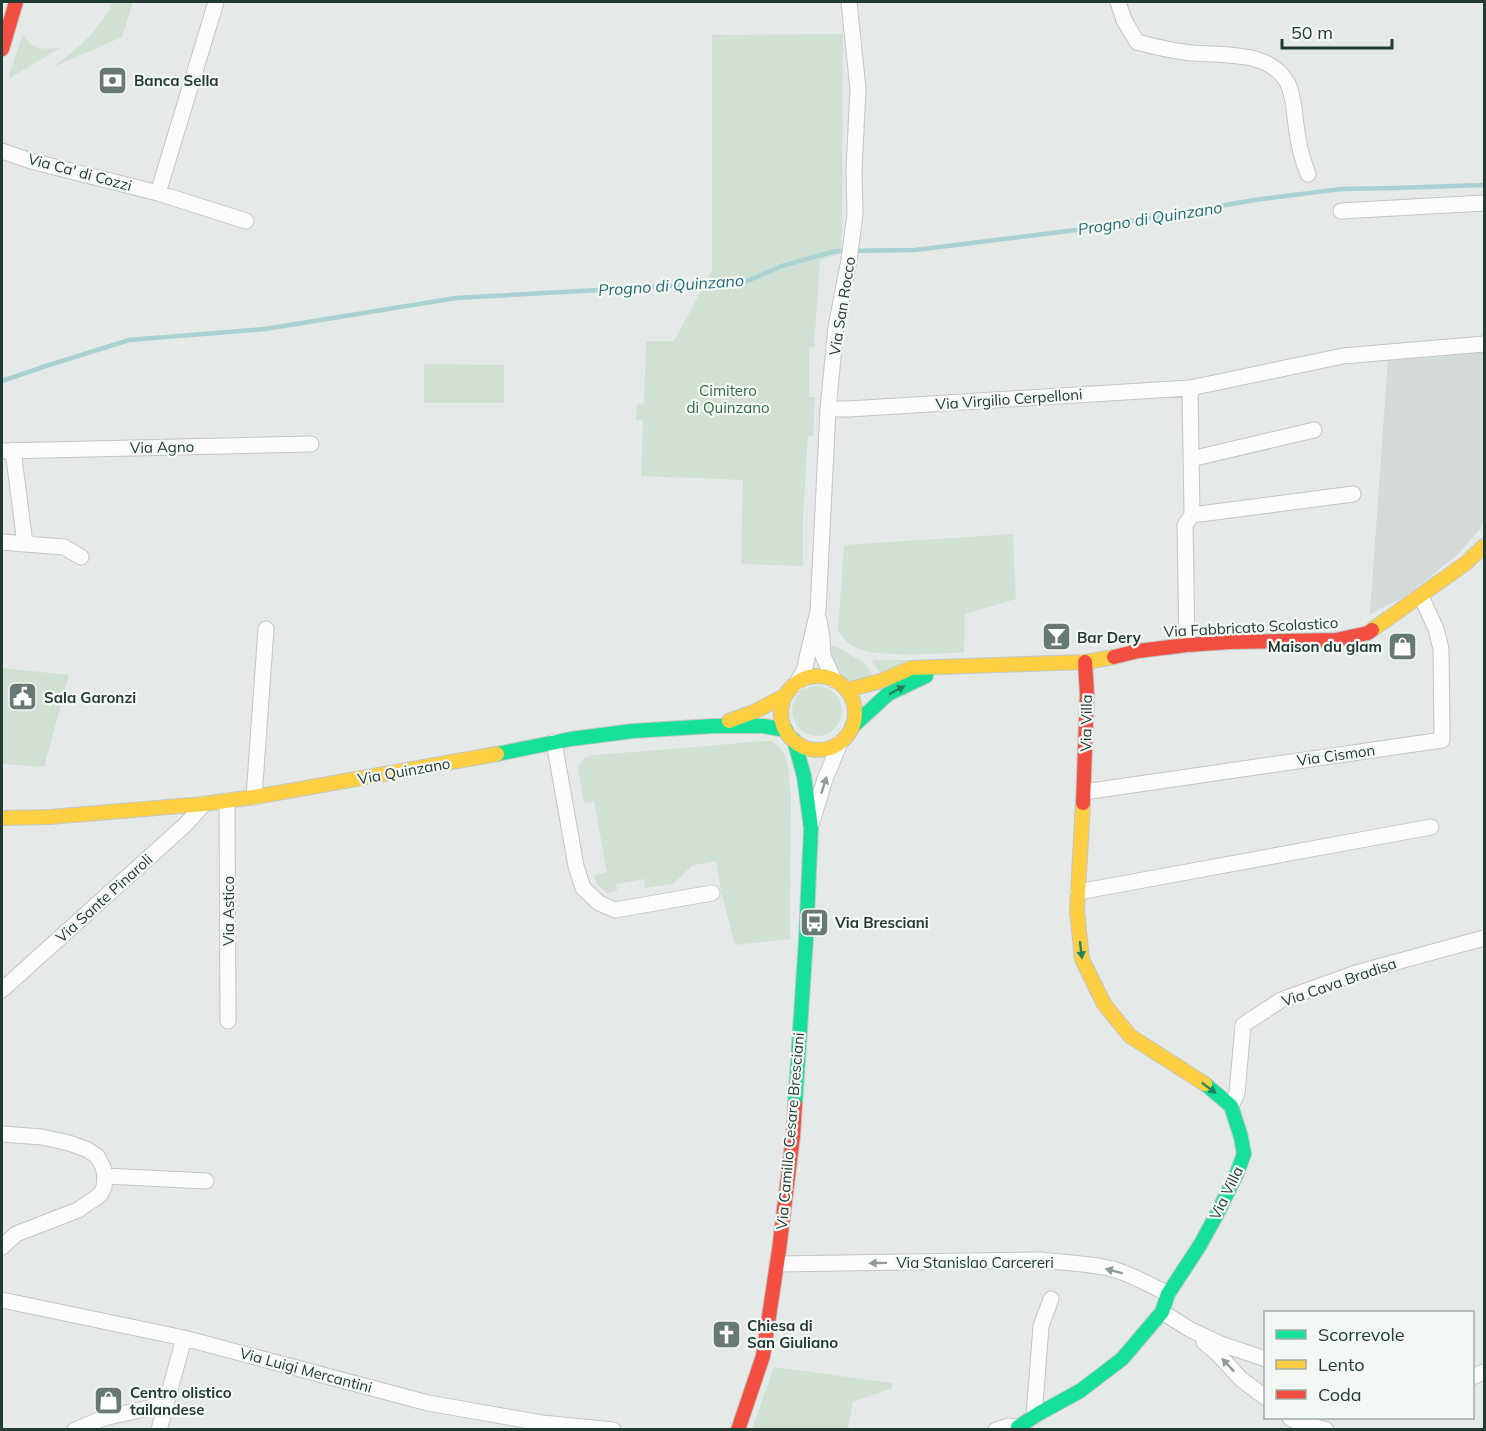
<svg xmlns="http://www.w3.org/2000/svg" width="1486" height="1431" font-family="Mulish,sans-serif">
	<rect width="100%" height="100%" fill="#e5e9e7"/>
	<!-- built -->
	<path fill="#d3dad7" d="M1484,348V521L1481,528L1458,554L1415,589L1402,598L1370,614L1388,359L1439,357Z"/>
	<!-- green -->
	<path fill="#d0e1d3" d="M113,2H133L122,37L53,67C77,49 100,30 113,2Z
		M23,34C34,51 41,49 60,48L10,78L9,75Z
		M843,34L842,237L840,254L820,260L814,347H809V397H815L813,435L808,436L803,517V566L741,564L743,480L641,476L643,420H636L637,404L644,403L646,341H674L712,271V35Z
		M424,364L504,365V403H424Z
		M1013,534L1016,599L965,614L964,652C940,654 869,659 851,645C846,642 842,636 838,631L844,545Z
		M835,646L866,664L874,678L847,680L839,675L826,647Z
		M871,660H908L881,674Z
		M2,668L69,675L44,767L2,764Z
		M792 711a25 25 0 1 1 50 0a25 25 0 1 1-50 0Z
		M762,741H772L781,749L787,760L791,796L790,939L735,945L721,891L716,861L693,865L673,884L645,888L644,879L616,884L617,891L608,893L599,886L593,876L607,872L594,802L584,803L578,768L584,758L594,755L696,747Z
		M774,1367L892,1383V1388L853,1402L848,1429H752Z"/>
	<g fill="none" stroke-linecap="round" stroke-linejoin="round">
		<!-- stream -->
		<path stroke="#aad1d3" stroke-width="4.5" d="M2,381L46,366L129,340L265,329L456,298L745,282L782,266L835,251L915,250L1084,229L1255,200L1341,189L1395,188L1484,185"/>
		<defs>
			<path id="street" d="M1118,2L1124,20L1137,42C1155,47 1173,51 1192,53C1223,56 1271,50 1288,84C1294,97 1294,111 1296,125C1298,142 1302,159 1308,174
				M2,151L31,161L158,193L246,221
				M158,193L216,2
				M1341,211L1484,203
				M828,409H849L1190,388L1343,356L1484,344
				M13,450L25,544L64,547L81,557
				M2,451L311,444
				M1191,459L1314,430
				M1192,515L1353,494
				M2,542L25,544
				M819,620L822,639L823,656L834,680
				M1187,645L1185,525L1192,515L1190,388
				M796,684L804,671L818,611L828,409L836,327L849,260L855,214L854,170L858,89L849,2
				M554,742L576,866L583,888L599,903L615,910L712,893
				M1084,792L1442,740L1441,649L1436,629L1421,596
				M254,797L266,629
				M227,801L228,1021
				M812,822L825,779L840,743
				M1078,892L1431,827
				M2,990L185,825L204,804
				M1231,1106L1237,1093L1243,1025L1281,1000L1356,973L1484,938
				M2,1134L42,1137L69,1143L86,1149L97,1156L103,1167L105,1176L104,1187L100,1195L78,1210L16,1234L2,1247
				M105,1176L206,1181
				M777,1264L1040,1260C1065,1263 1092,1263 1116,1270C1134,1276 1151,1285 1168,1294
				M2,1300L184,1338L428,1403L542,1423L613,1430
				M1162,1312L1191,1330L1221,1344L1266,1359
				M1204,1342L1218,1354L1241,1379L1266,1398
				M1472,1377L1484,1372
				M1034,1416L1041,1326L1051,1299
				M1290,1418L1293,1420L1326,1430
				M75,1430L104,1418L153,1407L165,1406
				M159,1430L184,1338
				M996,1430L1008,1426L1018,1427"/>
			<path id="fast" d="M852,727L888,694L926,676
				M794,740L804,776L811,828L806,939L795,1105
				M497,754L571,739L633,731L714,726H763L786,730
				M1018,1427L1038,1414L1080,1391L1122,1359L1162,1312L1168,1294L1200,1245L1217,1214L1237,1173L1244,1154L1241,1137L1231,1106L1205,1084"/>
			<path id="slow" d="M1372,630L1466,563L1484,546
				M781 713a37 37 0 1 1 74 0a37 37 0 1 1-74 0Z
				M847,690L881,681L911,668L1085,662L1114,657
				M729,721L756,711L786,695
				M1083,803L1077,911L1082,959L1104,1004L1130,1036L1205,1084
				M2,818L50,817L204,804L254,797L497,754"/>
			<path id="jam" d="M2,49L16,2
				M1114,657L1138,651L1187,645L1230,642L1336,640L1368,633L1372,630
				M1083,803L1087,694L1085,662
				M738,1430L763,1356L779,1250L793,1136L795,1105"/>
		</defs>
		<!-- street casing -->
		<use href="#street" stroke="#c2c6c4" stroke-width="17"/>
		<!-- fast casing -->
		<use href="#fast" stroke="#c0c7c4" stroke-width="16"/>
		<!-- slow casing -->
		<use href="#slow" stroke="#c0c7c4" stroke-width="16"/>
		<!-- jam casing -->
		<use href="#jam" stroke="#c0c7c4" stroke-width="16"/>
		<!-- street -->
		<use href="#street" stroke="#fbfcfb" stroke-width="15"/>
		<!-- fast -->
		<use href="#fast" stroke="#16e098" stroke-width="14"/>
		<!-- slow -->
		<use href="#slow" stroke="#ffcf43" stroke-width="14"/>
		<!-- jam -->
		<use href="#jam" stroke="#f24e42" stroke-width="14"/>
	</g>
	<!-- one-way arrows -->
	<defs><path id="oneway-solid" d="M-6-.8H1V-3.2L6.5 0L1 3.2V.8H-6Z" transform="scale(1.5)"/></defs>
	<g fill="#1e8560">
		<use href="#oneway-solid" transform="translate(897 690) rotate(-28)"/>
		<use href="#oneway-solid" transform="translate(1081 950) rotate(83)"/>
		<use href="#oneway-solid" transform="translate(1209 1088) rotate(37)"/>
	</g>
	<g fill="#909c97">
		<use href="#oneway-solid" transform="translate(824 785) rotate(-72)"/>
		<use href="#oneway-solid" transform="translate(878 1263) rotate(179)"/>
		<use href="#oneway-solid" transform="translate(1114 1271) rotate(-165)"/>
		<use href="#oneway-solid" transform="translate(1228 1365) rotate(-133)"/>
	</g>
	<!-- icons -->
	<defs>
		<symbol id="bank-square" viewBox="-11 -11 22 22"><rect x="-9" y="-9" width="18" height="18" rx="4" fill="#687872" stroke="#f3f8f5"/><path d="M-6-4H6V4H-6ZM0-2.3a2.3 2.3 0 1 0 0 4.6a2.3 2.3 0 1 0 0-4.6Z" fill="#fff"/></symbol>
		<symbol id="bar-square" viewBox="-11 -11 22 22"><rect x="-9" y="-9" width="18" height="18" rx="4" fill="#687872" stroke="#f3f8f5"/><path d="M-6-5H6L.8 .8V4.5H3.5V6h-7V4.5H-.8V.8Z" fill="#fff"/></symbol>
		<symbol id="shop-square" viewBox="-11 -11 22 22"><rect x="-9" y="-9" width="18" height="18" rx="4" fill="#687872" stroke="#f3f8f5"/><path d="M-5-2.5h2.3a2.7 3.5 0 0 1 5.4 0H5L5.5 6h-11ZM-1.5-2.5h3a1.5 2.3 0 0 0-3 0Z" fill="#fff"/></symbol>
		<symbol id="civic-square" viewBox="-11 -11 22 22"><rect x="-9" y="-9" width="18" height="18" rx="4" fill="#687872" stroke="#f3f8f5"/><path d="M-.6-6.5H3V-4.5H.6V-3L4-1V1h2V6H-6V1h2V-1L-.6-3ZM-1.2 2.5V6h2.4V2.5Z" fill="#fff"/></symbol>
		<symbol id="bus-square" viewBox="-11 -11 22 22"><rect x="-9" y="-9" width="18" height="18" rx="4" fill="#687872" stroke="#f3f8f5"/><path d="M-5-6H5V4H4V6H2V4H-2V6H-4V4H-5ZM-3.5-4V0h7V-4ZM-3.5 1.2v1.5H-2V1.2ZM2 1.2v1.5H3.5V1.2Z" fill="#fff"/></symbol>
		<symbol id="church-square" viewBox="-11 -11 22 22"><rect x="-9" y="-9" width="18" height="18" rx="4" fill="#687872" stroke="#f3f8f5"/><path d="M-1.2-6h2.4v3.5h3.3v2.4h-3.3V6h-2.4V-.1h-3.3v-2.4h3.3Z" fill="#fff"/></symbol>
	</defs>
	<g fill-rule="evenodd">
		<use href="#bank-square" x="96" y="64" width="33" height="33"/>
		<use href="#bar-square" x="1040" y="620" width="33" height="33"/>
		<use href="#shop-square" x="1386" y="630" width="33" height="33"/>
		<use href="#civic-square" x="6" y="680" width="33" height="33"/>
		<use href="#bus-square" x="798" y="906" width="33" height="33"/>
		<use href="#church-square" x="710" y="1318" width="33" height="33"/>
		<use href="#shop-square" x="92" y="1384" width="33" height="33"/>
	</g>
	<g text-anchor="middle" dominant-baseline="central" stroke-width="4.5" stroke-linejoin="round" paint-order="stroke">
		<!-- poi labels -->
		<g font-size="15" font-weight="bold" fill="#243b33" stroke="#f3f8f5" text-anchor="start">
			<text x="134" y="80">Banca Sella</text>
			<text x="1077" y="637">Bar Dery</text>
			<text x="1382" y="646" text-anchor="end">Maison du glam</text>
			<text x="44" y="697">Sala Garonzi</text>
			<text x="835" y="922">Via Bresciani</text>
			<text x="747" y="1325">Chiesa di<tspan x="747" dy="17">San Giuliano</tspan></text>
			<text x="130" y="1392">Centro olistico<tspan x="130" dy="17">tailandese</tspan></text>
		</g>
		<!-- street labels -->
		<g font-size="15" fill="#243b33" stroke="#f3f8f5">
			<text transform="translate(80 172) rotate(15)">Via Ca' di Cozzi</text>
			<text transform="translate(842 306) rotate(-81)">Via San Rocco</text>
			<text transform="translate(1009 399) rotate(-4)">Via Virgilio Cerpelloni</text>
			<text transform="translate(162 447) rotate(-1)">Via Agno</text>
			<text transform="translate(1251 627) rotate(-3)">Via Fabbricato Scolastico</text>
			<text transform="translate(1086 723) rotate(-89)">Via Villa</text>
			<text transform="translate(1336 755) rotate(-8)">Via Cismon</text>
			<text transform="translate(404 771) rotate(-10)">Via Quinzano</text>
			<text transform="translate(104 898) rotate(-42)">Via Sante Pinaroli</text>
			<text transform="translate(228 911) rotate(-90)">Via Astico</text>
			<text transform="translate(1339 982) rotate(-19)">Via Cava Bradisa</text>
			<text transform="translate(790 1131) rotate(-85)">Via Camillo Cesare Bresciani</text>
			<text transform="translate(1226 1193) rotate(-64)">Via Villa</text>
			<text x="975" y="1262">Via Stanislao Carcereri</text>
			<text transform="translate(306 1370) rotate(15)">Via Luigi Mercantini</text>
		</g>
		<!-- park labels -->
		<g font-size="15" fill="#326e44" stroke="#f3f8f5">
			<text x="728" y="390">Cimitero<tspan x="728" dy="17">di Quinzano</tspan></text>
		</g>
		<!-- water labels -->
		<g font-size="16" font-style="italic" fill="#236b72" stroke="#f3f8f5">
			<text transform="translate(1150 218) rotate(-9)">Progno di Quinzano</text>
			<text transform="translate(671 285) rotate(-4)">Progno di Quinzano</text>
		</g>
	</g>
	<!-- border -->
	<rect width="1486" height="1431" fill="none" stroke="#243b33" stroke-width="6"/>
	<!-- legend -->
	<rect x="1264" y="1311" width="210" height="108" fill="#f3f8f5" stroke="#a0aca7" stroke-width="1.5"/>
	<rect x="1276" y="1330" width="30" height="9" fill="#16e098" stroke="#a0aca7" stroke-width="1.5"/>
	<text x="1318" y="1341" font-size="18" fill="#243b33">Scorrevole</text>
	<rect x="1276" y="1360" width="30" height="9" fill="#ffcf43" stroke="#a0aca7" stroke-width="1.5"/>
	<text x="1318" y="1371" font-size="18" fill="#243b33">Lento</text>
	<rect x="1276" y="1390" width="30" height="9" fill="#f24e42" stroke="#a0aca7" stroke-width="1.5"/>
	<text x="1318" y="1401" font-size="18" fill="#243b33">Coda</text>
	<!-- scale -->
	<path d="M1282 39v9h110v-9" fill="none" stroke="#243b33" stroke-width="3"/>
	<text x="1291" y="39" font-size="18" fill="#243b33" stroke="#f3f8f5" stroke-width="4.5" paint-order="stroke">50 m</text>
</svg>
